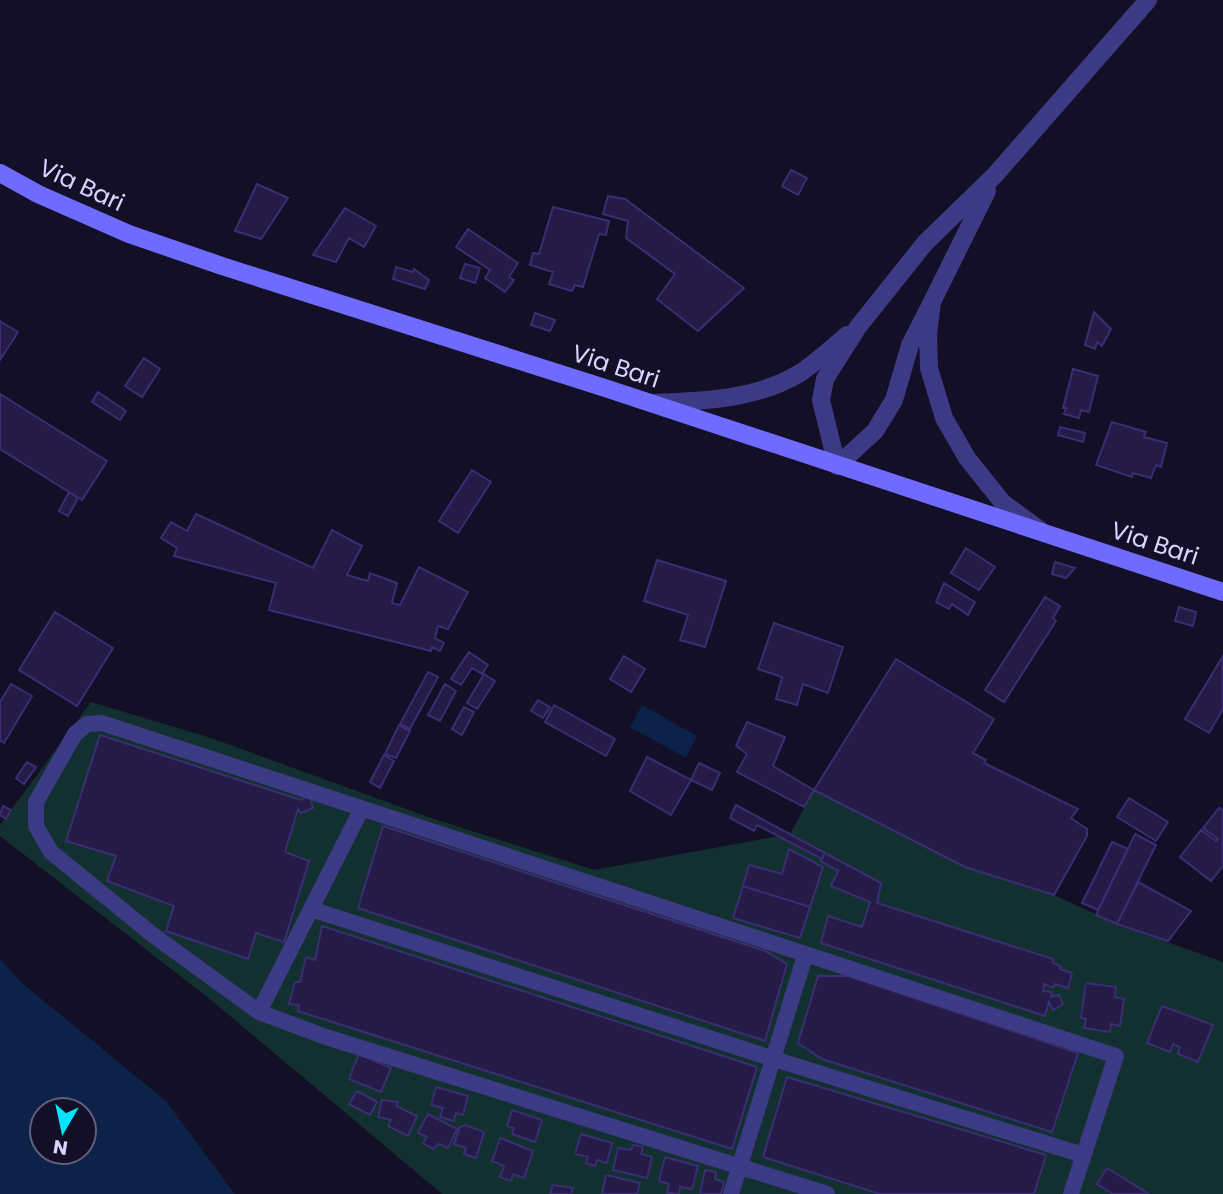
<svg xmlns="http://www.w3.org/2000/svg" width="1223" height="1194" font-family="Poppins,sans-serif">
	<rect width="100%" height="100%" fill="#130f26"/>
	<!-- green -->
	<path fill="#12302f" d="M91,702L211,738L431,818L594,870L790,834L814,790L965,867L1054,895L1117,924L1223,962V1194H442L211,1000L0,836V825Z"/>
	<!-- water -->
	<path fill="#0c2248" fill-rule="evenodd" d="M642,705L697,736L686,758L630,727Z
		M0,959L22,983L166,1101L235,1194H0ZM84,1110V1152H42V1110Z"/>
	<!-- building -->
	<path fill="#241b47" stroke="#3b2d73" stroke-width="2" d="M791,170L807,178L798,195L782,186Z
		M257,184L288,198L261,239L235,231Z
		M608,196L625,199L744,288L698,331L657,299L675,274L626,238L628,221L603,214Z
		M553,207L609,221L606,235L599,234L583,287L575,285L572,291L549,284L553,272L530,265L533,253L539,254Z
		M345,208L376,226L364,247L349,238L336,262L313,255Z
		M468,229L518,263L509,277L514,280L505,292L485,278L490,270L456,247Z
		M465,264L480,268L475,283L460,278Z
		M396,267L413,272L414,269L429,280L425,289L393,279Z
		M1094,312L1111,329L1102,346L1097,342L1095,349L1085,345Z
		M535,313L555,320L550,331L531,325Z
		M0,321L18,332L0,360Z
		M144,358L160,369L142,397L125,386Z
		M1073,369L1098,376L1089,412L1081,410L1079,418L1064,414L1066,408H1063Z
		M98,392L126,411L120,420L92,402Z
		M0,394L107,461L82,500L0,449Z
		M1112,422L1146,432L1144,437L1167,443L1161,467L1156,465L1151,478L1133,473L1132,477L1096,465Z
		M1060,427L1085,433L1083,442L1058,435Z
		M472,470L491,482L458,533L439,521Z
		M69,492L78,498L68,516L59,511Z
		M196,514L313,568L332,530L362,546L347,575L368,581L370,573L397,583L392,603L400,605L419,567L468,592L448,629L438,626L435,638L444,643L440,651L432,647L431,651L269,610L276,583L174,556L177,548L161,538L171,522L187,531Z
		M966,548L995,567L979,590L951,573Z
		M657,560L726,581L705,647L680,640L688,615L644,601Z
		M1055,562L1075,568L1066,578L1052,574Z
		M944,583L975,602L968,615L952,604L949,609L936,602Z
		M1045,597L1060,606L1053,618L1056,621L1004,702L985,690Z
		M1179,607L1196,612L1193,626L1175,621Z
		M55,612L113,648L77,706L19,670Z
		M774,623L843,647L828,693L803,684L797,705L776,699L782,677L758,669Z
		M469,652L488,665L482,674L472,668L461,685L451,679Z
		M624,656L645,669L631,692L610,679Z
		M1223,656V709L1209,733L1185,719Z
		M896,659L994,719L973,753L986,760L984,763L1078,809L1071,818L1087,829V836L1054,895L965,867L814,790Z
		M428,672L438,677L410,729L400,724Z
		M484,674L495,681L477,709L467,703Z
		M11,684L32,696L4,743L0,741V702Z
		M445,684L456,691L440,721L428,715Z
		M538,700L550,707L543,718L531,711Z
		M554,705L615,739L606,756L545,722Z
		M464,707L474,712L462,735L452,729Z
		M747,722L785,737L773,766L814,790L804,807L737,772L747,754L736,746Z
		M399,725L410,731L396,758L385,754Z
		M100,735L301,800L309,796L313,808L301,813L298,809L285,852L309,861L284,942L256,933L248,959L166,931L174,906L107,881L116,856L66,841Z
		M384,755L394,761L380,788L370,782Z
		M647,757L691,780L671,815L630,791Z
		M27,762L36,767L24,784L16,778Z
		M699,763L720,773L712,790L691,780Z
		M1129,798L1168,822L1156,841L1117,817Z
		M736,805L825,853L822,859L757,825L754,831L730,818Z
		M3,806L11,810L6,819L0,815Z
		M1219,808L1223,810V866L1211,881L1180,857L1201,830L1216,841L1218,839L1203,828Z
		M383,826L765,951L787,964L765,1041L358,908Z
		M1135,834L1156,845L1117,924L1096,915Z
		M1112,842L1128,849L1098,910L1082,903Z
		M789,849L823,867L810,907L743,886L749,865L782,874Z
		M825,853L881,883L877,903L1053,959V963L1061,966L1060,969L1072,973L1068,988L1055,984L1053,988L1044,984L1043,991L1052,992L1051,997L1059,995L1063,1004L1053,1010L1049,1002L1045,1016L821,943L828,916L862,927L870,902L831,886L838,871L821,861Z
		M1138,882L1191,911L1168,941L1117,924Z
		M743,886L810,907L800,938L733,918Z
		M322,926L757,1067L732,1149L298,1011L299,1005L289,1004L295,982H300L306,957L315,960Z
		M818,976H848L1078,1053L1052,1132L822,1059L798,1043Z
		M1086,983L1116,987L1115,997L1124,999L1120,1026L1111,1024L1110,1032L1084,1028L1086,1019L1081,1018Z
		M1162,1006L1213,1025L1198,1062L1178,1054L1180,1047L1173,1044L1170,1052L1147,1043Z
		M359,1054L391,1068L381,1092L349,1079Z
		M787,1077L1046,1155L1034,1194H880L763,1157Z
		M436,1087L468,1096L463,1115L456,1113L454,1121L440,1117L443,1108L431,1105Z
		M357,1091L377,1102L370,1115L349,1104Z
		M382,1100L398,1102L396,1106L417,1116L408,1136L388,1126L391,1120L378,1117Z
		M512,1110L542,1120L535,1142L512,1134L514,1128L507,1126Z
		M428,1114L457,1129L448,1148L439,1144L433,1149L423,1143L427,1137L418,1133Z
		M465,1125L484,1132L476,1158L464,1154L466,1148L454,1144L460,1127Z
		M581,1134L612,1143L607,1163L597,1160L595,1166L586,1163L588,1157L575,1154Z
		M500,1138L533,1151L524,1178L513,1174L511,1181L500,1177L504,1166L492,1161Z
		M633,1145L643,1147L641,1154L652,1157L647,1178L613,1170L618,1148L631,1150Z
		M665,1157L698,1166L692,1189L680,1187L679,1194L667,1193L669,1184L659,1181Z
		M1107,1168L1149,1194H1113L1097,1184Z
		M705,1170L716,1172L715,1179L724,1182L721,1194H700Z
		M606,1175L640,1183L637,1194H602Z
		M553,1185L573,1188L571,1194H550Z"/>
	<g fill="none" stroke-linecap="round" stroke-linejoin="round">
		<!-- service -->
		<path stroke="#3d3a85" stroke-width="16" d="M311,909L774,1059L1083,1155
			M259,1012L361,810
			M731,1194L805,956
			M827,1194L326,1037L259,1012L153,935L51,852L36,826V802L75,734L87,724L102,723L1116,1056L1071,1194"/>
		<!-- minor -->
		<path stroke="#3d3a85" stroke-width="18" d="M987,191L932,302L928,334L929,368L944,418L967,458L1003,503L1040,530
			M932,302L910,345L894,400L875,431L837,466L821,400L825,379L858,327L925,243L995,175L1148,0
			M652,403C702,401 756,400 800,373C817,362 832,348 847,335"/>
		<!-- secondary -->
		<path stroke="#6f6bff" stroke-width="18" d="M0,173L38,194L129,234L222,266L605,388L1223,592"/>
	</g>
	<g text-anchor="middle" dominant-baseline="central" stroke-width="5" stroke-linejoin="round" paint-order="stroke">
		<!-- street labels -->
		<g font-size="24" fill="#d9d4ff" stroke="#130f26">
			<text transform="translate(82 185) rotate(25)">Via Bari</text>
			<text transform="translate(616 366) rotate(18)">Via Bari</text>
			<text transform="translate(1155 543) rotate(18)">Via Bari</text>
		</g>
	</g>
	<!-- north arrow -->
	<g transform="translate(63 1131) rotate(189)"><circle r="33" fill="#130f26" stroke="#625e7d" stroke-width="2"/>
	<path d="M0-5L12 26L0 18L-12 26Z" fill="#00e5ff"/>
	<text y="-10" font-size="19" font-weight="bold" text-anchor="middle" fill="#d9d4ff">N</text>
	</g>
</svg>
